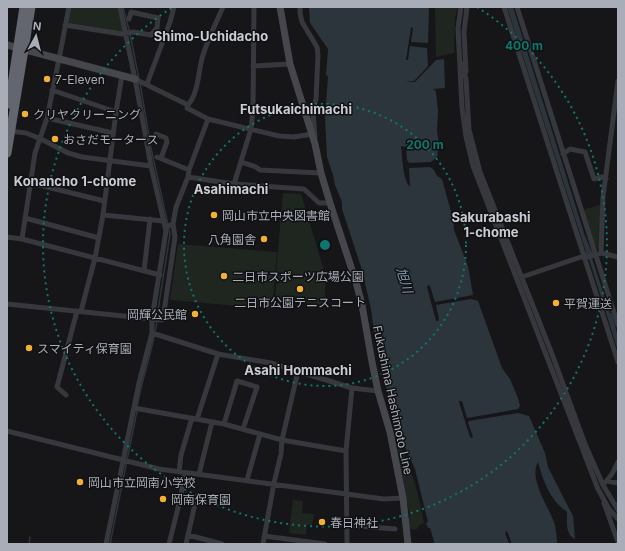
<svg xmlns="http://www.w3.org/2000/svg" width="625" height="551" font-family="Inter,'Noto Sans JP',sans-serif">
	<rect width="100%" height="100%" fill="#161618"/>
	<!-- green -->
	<path fill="#1e261f" d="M71,7H118L123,31L122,32L70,24L68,21Z
		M435,7H458L455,18L454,53L436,57Z
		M283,193L301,194L326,277L276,273Z
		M602,204L599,249H598L594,243L583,210Z
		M178,244L277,252L272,309L170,300Z
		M277,274L326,278L324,305L275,301Z
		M397,449H401C413,471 419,497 424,523L421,524L417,529L407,530V525L410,516Z
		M293,500L303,501L302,513L314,514L312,525H307L306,535L289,533Z"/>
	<!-- water -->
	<path fill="#2c353c" d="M309,7H429L428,43L411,42L413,28L411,27L406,60H408L410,46L427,48L428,66L414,81L405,82H415L436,60L444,59L445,88L433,89L435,90L436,93L438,111L437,131L439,144L437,157L431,162L409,163L407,160L406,147L402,146L401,147C403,159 402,176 409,186H410L409,168L430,167L434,170L437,176L442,179L453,219L454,230L468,266L473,295L435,302L430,286L428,285L427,287L436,321H438L439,319L436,305L471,299L478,301L502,368L510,379L518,398L520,406L518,409L467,418L462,401H459V402L470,437L472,438L473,437L468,423L469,421L518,413L529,416L545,453L548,467L556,483L573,516L575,539C565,534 567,522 567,512C550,501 543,480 538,462C528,480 550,508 555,525C556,531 557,538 557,544H512L507,531L505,533L509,544H435L430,528H428L426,523L428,522L415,469L404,445L388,393L381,368L379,351L374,332L371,309L362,270L342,209V202L335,185L333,175L327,157L325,118L328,76L326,75L328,49L310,23Z
		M507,7H513L564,169L585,236L592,252V258L610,313L612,314L618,337V351L589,259L585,254L586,252Z"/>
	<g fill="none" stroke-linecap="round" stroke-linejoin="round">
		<!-- stream -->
		<path stroke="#2c353c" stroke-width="1.5" d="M123,7L129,30
			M130,34L139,79
			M140,83L151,148L170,234L157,317
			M137,407C142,378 153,350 157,321
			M29,544L30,537
			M110,544L137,411"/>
		<!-- street -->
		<path stroke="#37383d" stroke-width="5" d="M300,7V13L302,22L317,47L318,55L316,99L313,112L315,137
			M461,7L458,28L462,108L466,137L473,166L598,489L609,509L618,519
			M504,7L618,362
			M517,7L618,325
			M65,25L122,34L133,32L151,35L157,28L158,18L131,12L129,19
			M462,64L466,79L469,130L480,172L552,354L585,444L603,485L618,510
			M253,66L290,64
			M466,72L464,32L467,7
			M135,79L188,105L187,108L208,119L279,136L294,137L312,134
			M147,84L170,22L174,7
			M52,90L116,112
			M188,105C199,92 198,71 203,55C208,39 216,23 223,7
			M47,118L113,133
			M10,131L26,133L41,139L68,153L82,157L151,166
			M156,134L166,138L167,142L161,158
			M563,154L570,149L585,152L594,179L602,177L606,179
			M157,157L189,170
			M241,162L256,167L260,170L321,173
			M188,177L234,184L304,189L319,203H330
			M31,183L104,201
			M234,184L251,129L253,110L254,7
			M103,215L163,221
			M25,218L99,238
			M165,227L173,224L176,207L188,177L189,170L208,119
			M7,237L22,239L160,275
			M22,239L35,153L47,118L59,59L69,7
			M601,253L603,197L618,81
			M584,258L601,253L618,257
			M144,271L150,219
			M522,277L584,256
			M7,304L162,320L163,319L175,237L173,224
			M81,311L95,258L103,215L116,112L122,75
			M152,333L218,354L271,363L352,388L378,391
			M66,395L57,387L77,311
			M134,408L224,424L282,440L346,451
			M197,419L218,354
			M224,424L237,381L257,387L243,429
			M7,431L159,469L384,499L403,498
			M179,472L181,455L192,418
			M199,474L212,422
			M247,480L260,434
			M607,481L618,483
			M603,485L612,474L618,462
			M604,503L618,542
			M347,525L395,529
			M188,535L222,544
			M264,536L325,544
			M106,544L139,383L152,333V319L166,231L151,166L136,84L120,7
			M169,544L181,496L184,473
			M186,544L195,504
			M263,544L274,483L281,454L282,440L298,371
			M347,544L346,451L352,388"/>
		<!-- secondary -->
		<path stroke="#45474d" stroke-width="7" d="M280,7L290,64L315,144L321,173L330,203L356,282L362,305L372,362L378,391L390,432L403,498L408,544
			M7,45L135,79"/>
		<!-- highway -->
		<path stroke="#63666e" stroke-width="9" d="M9,104L24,7
			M7,153L31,7"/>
	</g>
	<!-- distance rings -->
	<g fill="none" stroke="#0f766e" stroke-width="2" stroke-dasharray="2 4">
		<circle cx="325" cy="245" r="141"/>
		<path d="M477 7A282 282 0 1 1 173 7"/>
	</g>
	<!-- markers -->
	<g fill="#f2b134" stroke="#111113" stroke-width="1.5">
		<circle cx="47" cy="79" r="4"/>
		<circle cx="25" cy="114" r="4"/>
		<circle cx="55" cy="139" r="4"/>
		<circle cx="214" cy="215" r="4"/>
		<circle cx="264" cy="239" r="4"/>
		<circle cx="224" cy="276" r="4"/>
		<circle cx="300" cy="289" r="4"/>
		<circle cx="556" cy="303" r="4"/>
		<circle cx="195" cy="314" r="4"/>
		<circle cx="29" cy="348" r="4"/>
		<circle cx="80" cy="482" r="4"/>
		<circle cx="163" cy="499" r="4"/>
		<circle cx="322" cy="522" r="4"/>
	</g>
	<g text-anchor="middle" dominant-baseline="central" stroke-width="3" stroke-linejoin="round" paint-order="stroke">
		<!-- poi labels -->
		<g font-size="12" fill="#a8adb8" stroke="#111113" text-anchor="start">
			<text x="55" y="79">7-Eleven</text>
			<text x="33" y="114">クリヤクリーニング</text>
			<text x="63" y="139">おさだモータース</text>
			<text x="222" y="215">岡山市立中央図書館</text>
			<text x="256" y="239" text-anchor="end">八角園舎</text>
			<text x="232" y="276">二日市スポーツ広場公園</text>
			<text x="300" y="302" text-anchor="middle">二日市公園テニスコート</text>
			<text x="564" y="303">平賀運送</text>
			<text x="187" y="314" text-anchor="end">岡輝公民館</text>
			<text x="37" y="348">スマイティ保育園</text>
			<text x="88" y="482">岡山市立岡南小学校</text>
			<text x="171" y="499">岡南保育園</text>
			<text x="330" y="522">春日神社</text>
		</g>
		<!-- street labels -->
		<g font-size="12" fill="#a8adb8" stroke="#111113">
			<text transform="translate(393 400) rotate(78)">Fukushima Hashimoto Line</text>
		</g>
		<!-- neighbourhood labels -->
		<g font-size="13" font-weight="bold" fill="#c9ccd4" stroke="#111113">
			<text x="211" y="36">Shimo-Uchidacho</text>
			<text x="296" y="109">Futsukaichimachi</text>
			<text x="75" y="181">Konancho 1-chome</text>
			<text x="231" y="189">Asahimachi</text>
			<text x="491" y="217">Sakurabashi<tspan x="491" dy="15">1-chome</tspan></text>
			<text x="298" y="370">Asahi Hommachi</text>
		</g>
		<!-- water labels -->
		<g font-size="13" font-style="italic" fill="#7f9bb3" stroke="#111113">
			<text transform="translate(405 280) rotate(74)">旭川</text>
		</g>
	</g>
	<circle cx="325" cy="245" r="6" fill="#0f766e" stroke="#111113" stroke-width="2"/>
	<g font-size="12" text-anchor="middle" font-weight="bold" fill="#0f766e" stroke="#111113" stroke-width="3" stroke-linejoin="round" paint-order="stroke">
		<text x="524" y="50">400 m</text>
		<text x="425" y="149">200 m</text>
	</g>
	<!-- border -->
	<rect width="625" height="551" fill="none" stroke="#a8adb8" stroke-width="16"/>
	<!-- north arrow -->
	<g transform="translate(36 36) rotate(7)" stroke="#111113" stroke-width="3" paint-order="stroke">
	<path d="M0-3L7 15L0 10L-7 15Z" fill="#a8adb8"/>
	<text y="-6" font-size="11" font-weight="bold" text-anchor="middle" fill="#a8adb8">N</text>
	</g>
</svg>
